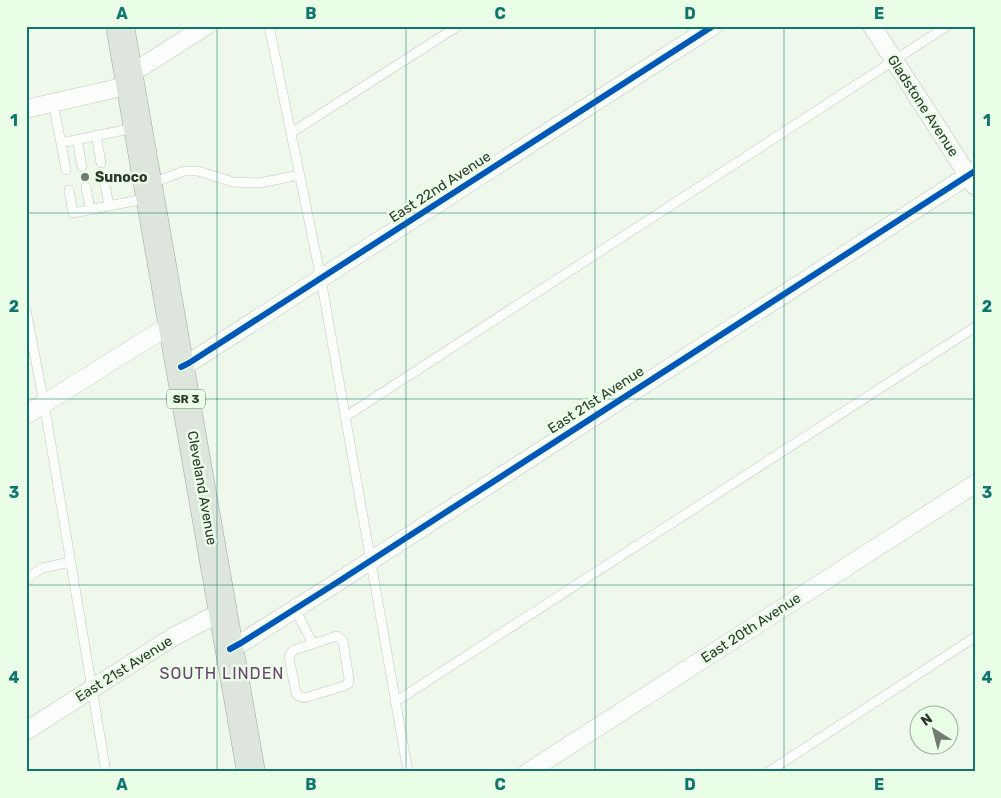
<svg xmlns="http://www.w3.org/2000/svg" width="1001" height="798" font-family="Rubik,sans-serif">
	<rect width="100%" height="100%" fill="#eef9ec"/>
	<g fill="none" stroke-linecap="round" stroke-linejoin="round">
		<defs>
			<path id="lane" d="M269,26L321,279L408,772
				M53,103L61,143L134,128
				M291,133L458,26
				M96,135L101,163
				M77,139L82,167
				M61,143L66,170
				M105,184L109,206
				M150,184L184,171H198L233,182L259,183L300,175
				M86,187L90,209
				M69,190L73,213L149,198
				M26,310L44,403L106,772
				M345,417L947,26
				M26,579L42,568L71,562
				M295,609L313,644
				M337,636L343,641L349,679L348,684L344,686L304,698L299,696L296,693L289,658L290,654L294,650Z
				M395,702L975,327
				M768,772L975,637"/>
			<path id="street" d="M872,26L975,186
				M129,75L206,26
				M26,109L131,85
				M181,367L189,363L713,26
				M26,415L173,323
				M230,649L241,643L333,585L975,171
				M26,731L173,637L223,611
				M528,772L975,484"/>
			<path id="primary" d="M120,26L251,772"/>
		</defs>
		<!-- lane casing -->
		<use href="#lane" stroke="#bfc8be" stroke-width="10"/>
		<!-- street casing -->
		<use href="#street" stroke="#bfc8be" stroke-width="19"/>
		<!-- primary casing -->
		<use href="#primary" stroke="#99a997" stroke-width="29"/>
		<!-- lane -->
		<use href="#lane" stroke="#fcfefc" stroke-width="9"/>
		<!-- street -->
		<use href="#street" stroke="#fcfefc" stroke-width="18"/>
		<!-- primary -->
		<use href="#primary" stroke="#dde5dc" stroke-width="28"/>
		<defs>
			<path id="cycleway" d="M181,367L189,363L713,26
				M230,649L241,643L333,585L975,171"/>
		</defs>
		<!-- cycleway casing -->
		<use href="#cycleway" stroke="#eafee7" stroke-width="9"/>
		<!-- cycleway -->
		<use href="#cycleway" stroke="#0057b8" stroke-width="6"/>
	</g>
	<!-- grid -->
	<path fill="none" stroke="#0f766e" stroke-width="1" stroke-opacity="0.55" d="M217,26V772M406,26V772M595,26V772M784,26V772M26,213H975M26,399H975M26,585H975"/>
	<!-- markers -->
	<circle fill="#727b70" stroke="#eafee7" stroke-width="2" cx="85" cy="177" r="5"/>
	<g text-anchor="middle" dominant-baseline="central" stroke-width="5" stroke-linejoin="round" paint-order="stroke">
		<!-- shield labels -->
		<rect fill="#eafee7" stroke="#677366" stroke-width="1" x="167" y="389.5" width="38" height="19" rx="4"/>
		<g font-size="12" font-weight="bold" fill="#2f372e">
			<text x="186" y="399">SR 3</text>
		</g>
		<!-- street labels -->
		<g font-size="14" fill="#2f372e" stroke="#eafee7">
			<text transform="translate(923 106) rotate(57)">Gladstone Avenue</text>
			<text transform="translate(440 187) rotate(-33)">East 22nd Avenue</text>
			<text transform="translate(596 400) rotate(-33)">East 21st Avenue</text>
			<text transform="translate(202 488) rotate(80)">Cleveland Avenue</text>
			<text transform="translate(751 628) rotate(-33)">East 20th Avenue</text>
			<text transform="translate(124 669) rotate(-32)">East 21st Avenue</text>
		</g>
		<!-- poi labels -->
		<g font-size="14" font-weight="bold" fill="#2f372e" stroke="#eafee7" text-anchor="start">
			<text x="95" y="177">Sunoco</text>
		</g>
		<!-- quarter labels -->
		<g font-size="16" letter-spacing="1" fill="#6f4076" stroke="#eafee7">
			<text x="222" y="673">SOUTH LINDEN</text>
		</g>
	</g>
	<!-- border -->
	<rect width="1001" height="798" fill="none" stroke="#eafee7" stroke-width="55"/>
	<!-- north arrow -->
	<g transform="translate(934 730) rotate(324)"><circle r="24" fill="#eafee7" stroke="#9fae9d"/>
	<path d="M0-4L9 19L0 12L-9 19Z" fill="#727b70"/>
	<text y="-8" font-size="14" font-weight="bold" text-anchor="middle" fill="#2f372e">N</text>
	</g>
	<rect x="28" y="28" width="946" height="742" fill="none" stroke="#0f766e" stroke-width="2"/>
	<g font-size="16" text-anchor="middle" font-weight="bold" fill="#0f766e">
		<text x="122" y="19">A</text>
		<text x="311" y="19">B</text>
		<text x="500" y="19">C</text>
		<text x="690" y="19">D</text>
		<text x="879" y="19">E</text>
		<text x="14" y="126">1</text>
		<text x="987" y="126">1</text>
		<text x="14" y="312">2</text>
		<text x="987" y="312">2</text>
		<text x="14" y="498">3</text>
		<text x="987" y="498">3</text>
		<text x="14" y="683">4</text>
		<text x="987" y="683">4</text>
		<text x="122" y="790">A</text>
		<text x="311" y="790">B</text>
		<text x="500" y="790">C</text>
		<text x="690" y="790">D</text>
		<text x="879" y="790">E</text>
	</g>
</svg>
